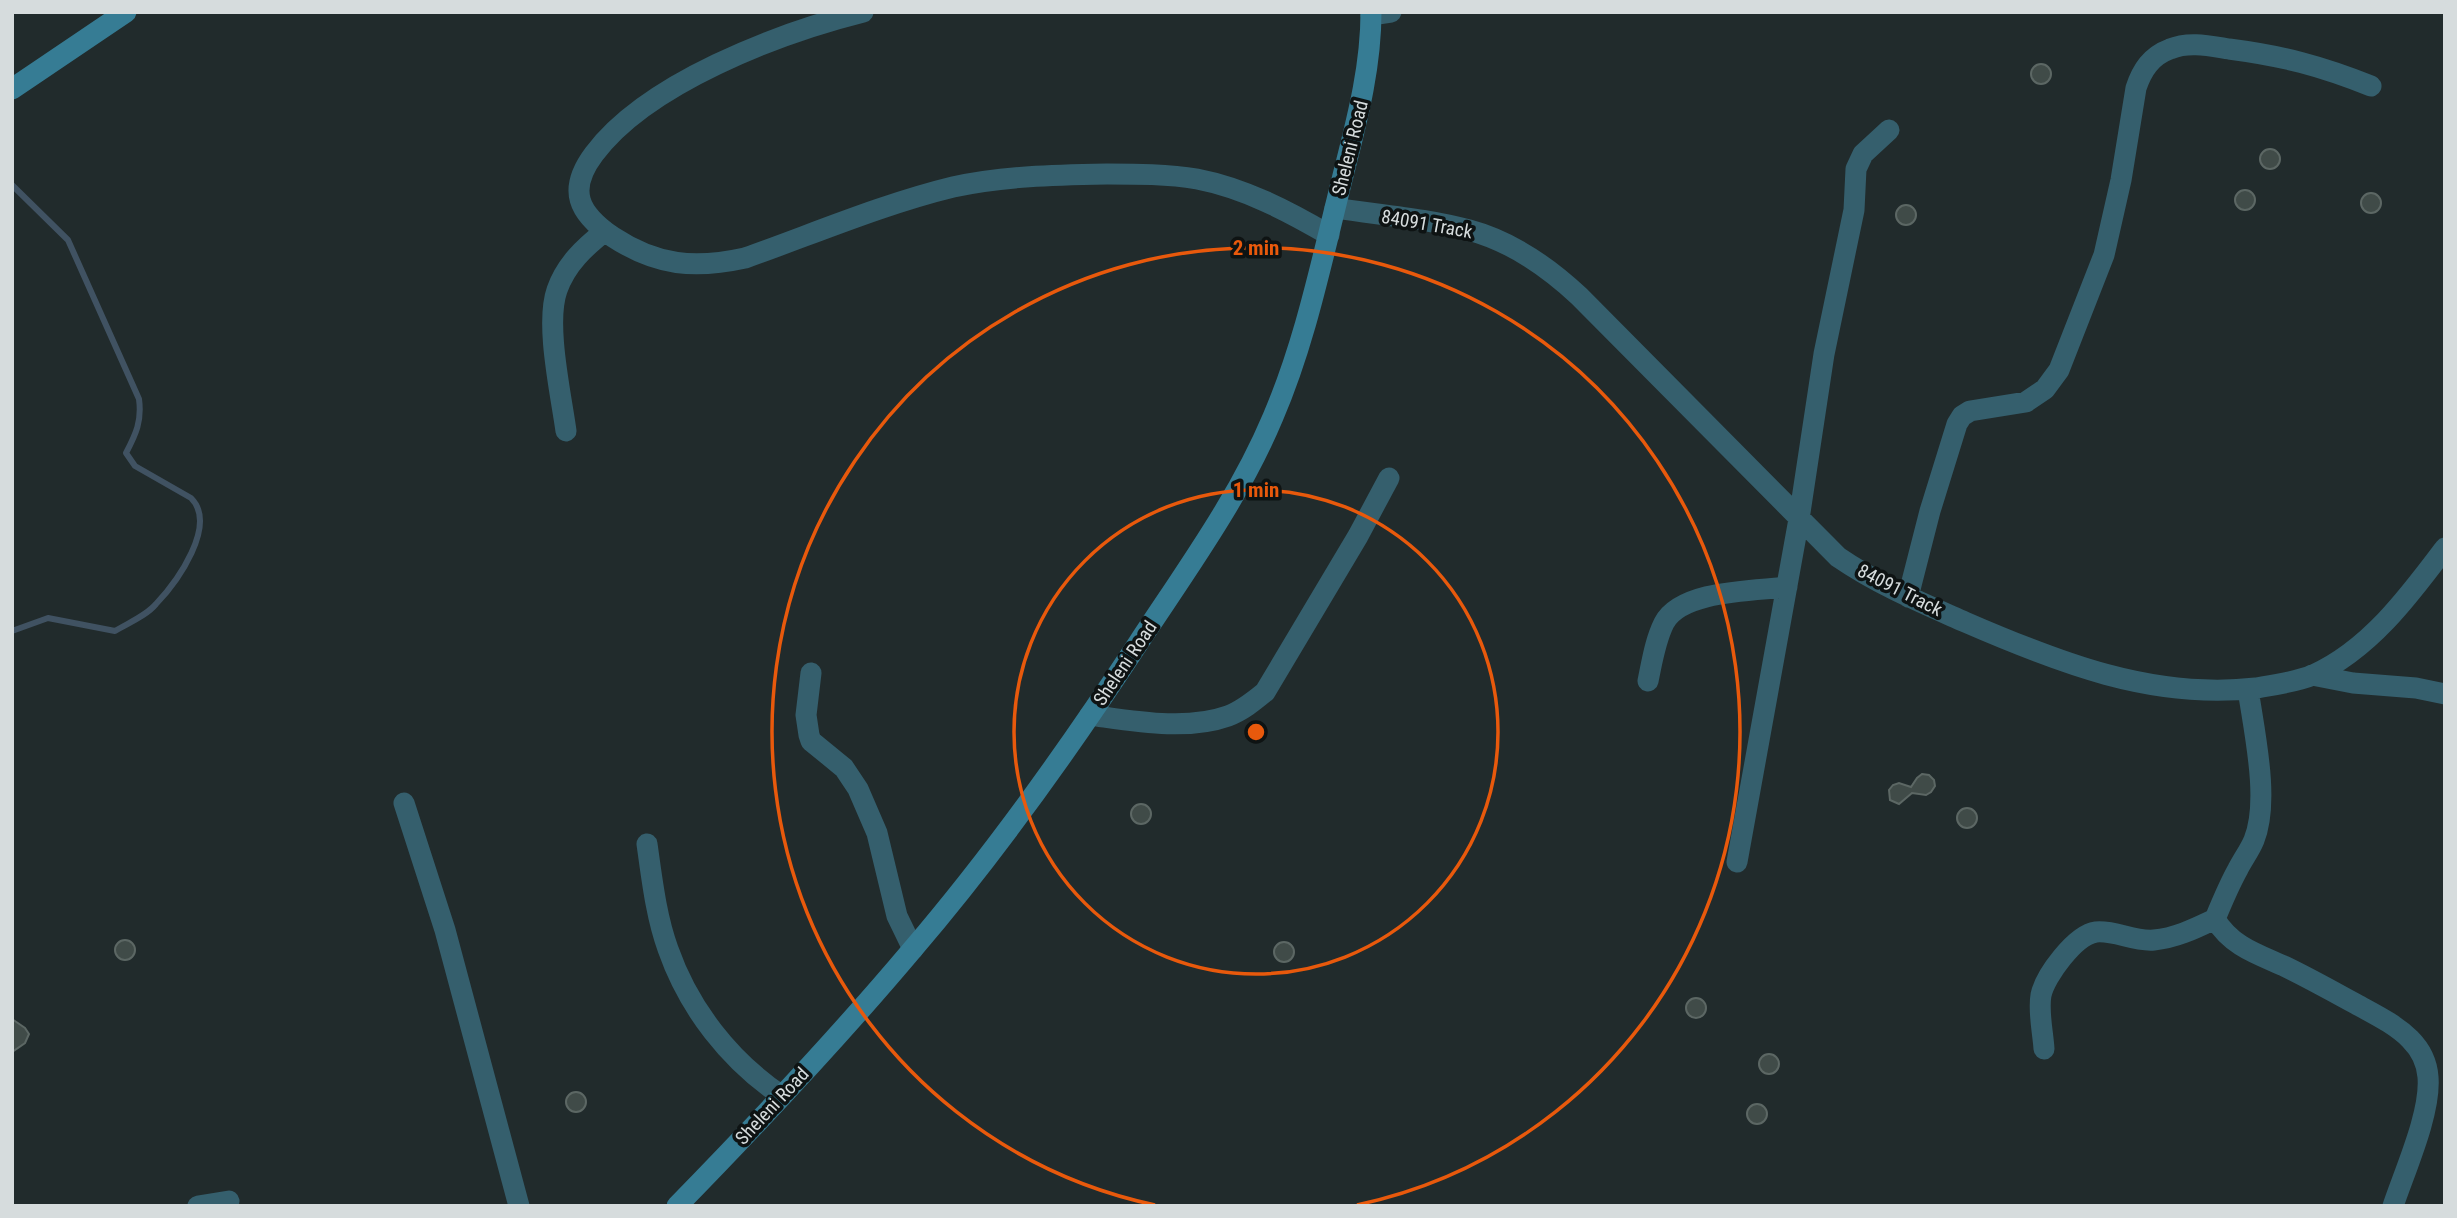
<svg xmlns="http://www.w3.org/2000/svg" width="2457" height="1218" font-family="'Roboto Condensed',sans-serif">
	<rect width="100%" height="100%" fill="#212b2c"/>
	<g fill="none" stroke-linecap="round" stroke-linejoin="round">
		<!-- stream -->
		<path stroke="#405262" stroke-width="6" d="M12,185L68,240L139,399C142,421 136,434 126,453L135,466L191,498C218,525 177,582 156,604C146,616 128,623 115,631L48,618L12,631"/>
	</g>
	<!-- building -->
	<path fill="#404b48" stroke="#5c6764" stroke-width="2" d="M2031 74a10 10 0 1 1 20 0a10 10 0 1 1-20 0Z
		M2260 159a10 10 0 1 1 20 0a10 10 0 1 1-20 0Z
		M2235 200a10 10 0 1 1 20 0a10 10 0 1 1-20 0Z
		M2361 203a10 10 0 1 1 20 0a10 10 0 1 1-20 0Z
		M1896 215a10 10 0 1 1 20 0a10 10 0 1 1-20 0Z
		M1922,774L1929,775L1934,780L1935,786L1931,792L1926,795L1912,793L1899,804L1890,800L1889,790L1893,785L1899,783L1911,787L1917,778Z
		M1131 814a10 10 0 1 1 20 0a10 10 0 1 1-20 0Z
		M1957 818a10 10 0 1 1 20 0a10 10 0 1 1-20 0Z
		M115 950a10 10 0 1 1 20 0a10 10 0 1 1-20 0Z
		M1274 952a10 10 0 1 1 20 0a10 10 0 1 1-20 0Z
		M1686 1008a10 10 0 1 1 20 0a10 10 0 1 1-20 0Z
		M12,1019L25,1028L29,1034L25,1043L12,1052Z
		M1759 1064a10 10 0 1 1 20 0a10 10 0 1 1-20 0Z
		M566 1102a10 10 0 1 1 20 0a10 10 0 1 1-20 0Z
		M1747 1114a10 10 0 1 1 20 0a10 10 0 1 1-20 0Z"/>
	<g fill="none" stroke-linecap="round" stroke-linejoin="round">
		<!-- street -->
		<path stroke="#355f6d" stroke-width="21" d="M863,12C779,33 647,83 594,154C567,190 578,213 613,237C657,266 695,269 745,258C813,234 883,204 953,187C1003,176 1055,175 1107,174C1136,174 1168,174 1197,179C1244,188 1288,211 1329,235
			M1371,15L1391,12
			M1335,208C1379,215 1425,218 1469,230C1510,241 1548,267 1579,296L1838,557C1879,585 1920,602 1965,622C2057,662 2153,700 2256,688C2274,685 2296,682 2313,675C2369,650 2409,596 2445,548
			M566,431C561,394 545,324 557,290C566,264 585,247 605,231
			M1908,597L1930,511L1957,424L1962,416L1970,411L2026,402L2045,389L2059,370L2104,255L2121,180L2136,88C2142,70 2151,56 2170,49C2189,41 2210,46 2229,49C2283,56 2321,66 2371,86
			M811,673L806,715L809,735L811,741L844,768L858,789L877,833L897,916L913,949
			M2312,675L2353,683L2416,688L2445,694
			M1648,681C1652,662 1655,641 1664,623C1681,590 1754,591 1787,587
			M2248,689C2254,731 2270,801 2254,840C2250,850 2243,859 2238,869C2229,885 2222,902 2215,919C2231,946 2257,954 2284,966C2309,978 2332,991 2356,1004C2374,1014 2395,1024 2410,1039C2420,1049 2427,1063 2428,1077C2431,1113 2405,1170 2393,1206
			M1090,715C1134,721 1186,731 1228,716C1242,711 1254,701 1265,692L1358,536L1389,478
			M404,803L445,930L519,1206
			M647,844C652,879 656,916 668,949C689,1009 730,1061 782,1096
			M1737,862L1799,519L1824,354L1854,210L1856,169L1863,154L1889,130
			M2044,1049C2043,1032 2038,1012 2041,995C2045,976 2075,935 2096,932C2115,930 2134,942 2154,940C2176,938 2196,928 2215,919
			M198,1206L229,1201"/>
		<!-- secondary -->
		<path stroke="#367c94" stroke-width="21" d="M12,89L126,12
			M677,1206C758,1123 837,1039 912,950C995,853 1069,749 1139,642C1187,569 1239,498 1273,417C1303,347 1319,273 1337,200C1352,137 1371,77 1371,12"/>
	</g>
	<!-- distance rings -->
	<g fill="none" stroke="#e8590c" stroke-width="3.5">
		<circle cx="1256" cy="732" r="242"/>
		<path d="M1155 1205A484 484 0 1 1 1357 1205"/>
	</g>
	<g text-anchor="middle" dominant-baseline="central" stroke-width="7" stroke-linejoin="round" paint-order="stroke">
		<!-- street labels -->
		<g font-size="19" fill="#d6dcdd" stroke="#0e1313">
			<text transform="translate(1350 148) rotate(-76)">Sheleni Road</text>
			<text transform="translate(1427 224) rotate(10)">84091 Track</text>
			<text transform="translate(1900 590) rotate(27)">84091 Track</text>
			<text transform="translate(1125 663) rotate(-56)">Sheleni Road</text>
			<text transform="translate(772 1106) rotate(-47)">Sheleni Road</text>
		</g>
	</g>
	<circle cx="1256" cy="732" r="10" fill="#e8590c" stroke="#0e1313" stroke-width="3.5"/>
	<g font-size="21" text-anchor="middle" font-weight="bold" fill="#e8590c" stroke="#0e1313" stroke-width="7" stroke-linejoin="round" paint-order="stroke">
		<text x="1256" y="255">2 min</text>
		<text x="1256" y="497">1 min</text>
	</g>
	<!-- border -->
	<rect width="2457" height="1218" fill="none" stroke="#d6dcdd" stroke-width="28"/>
</svg>
